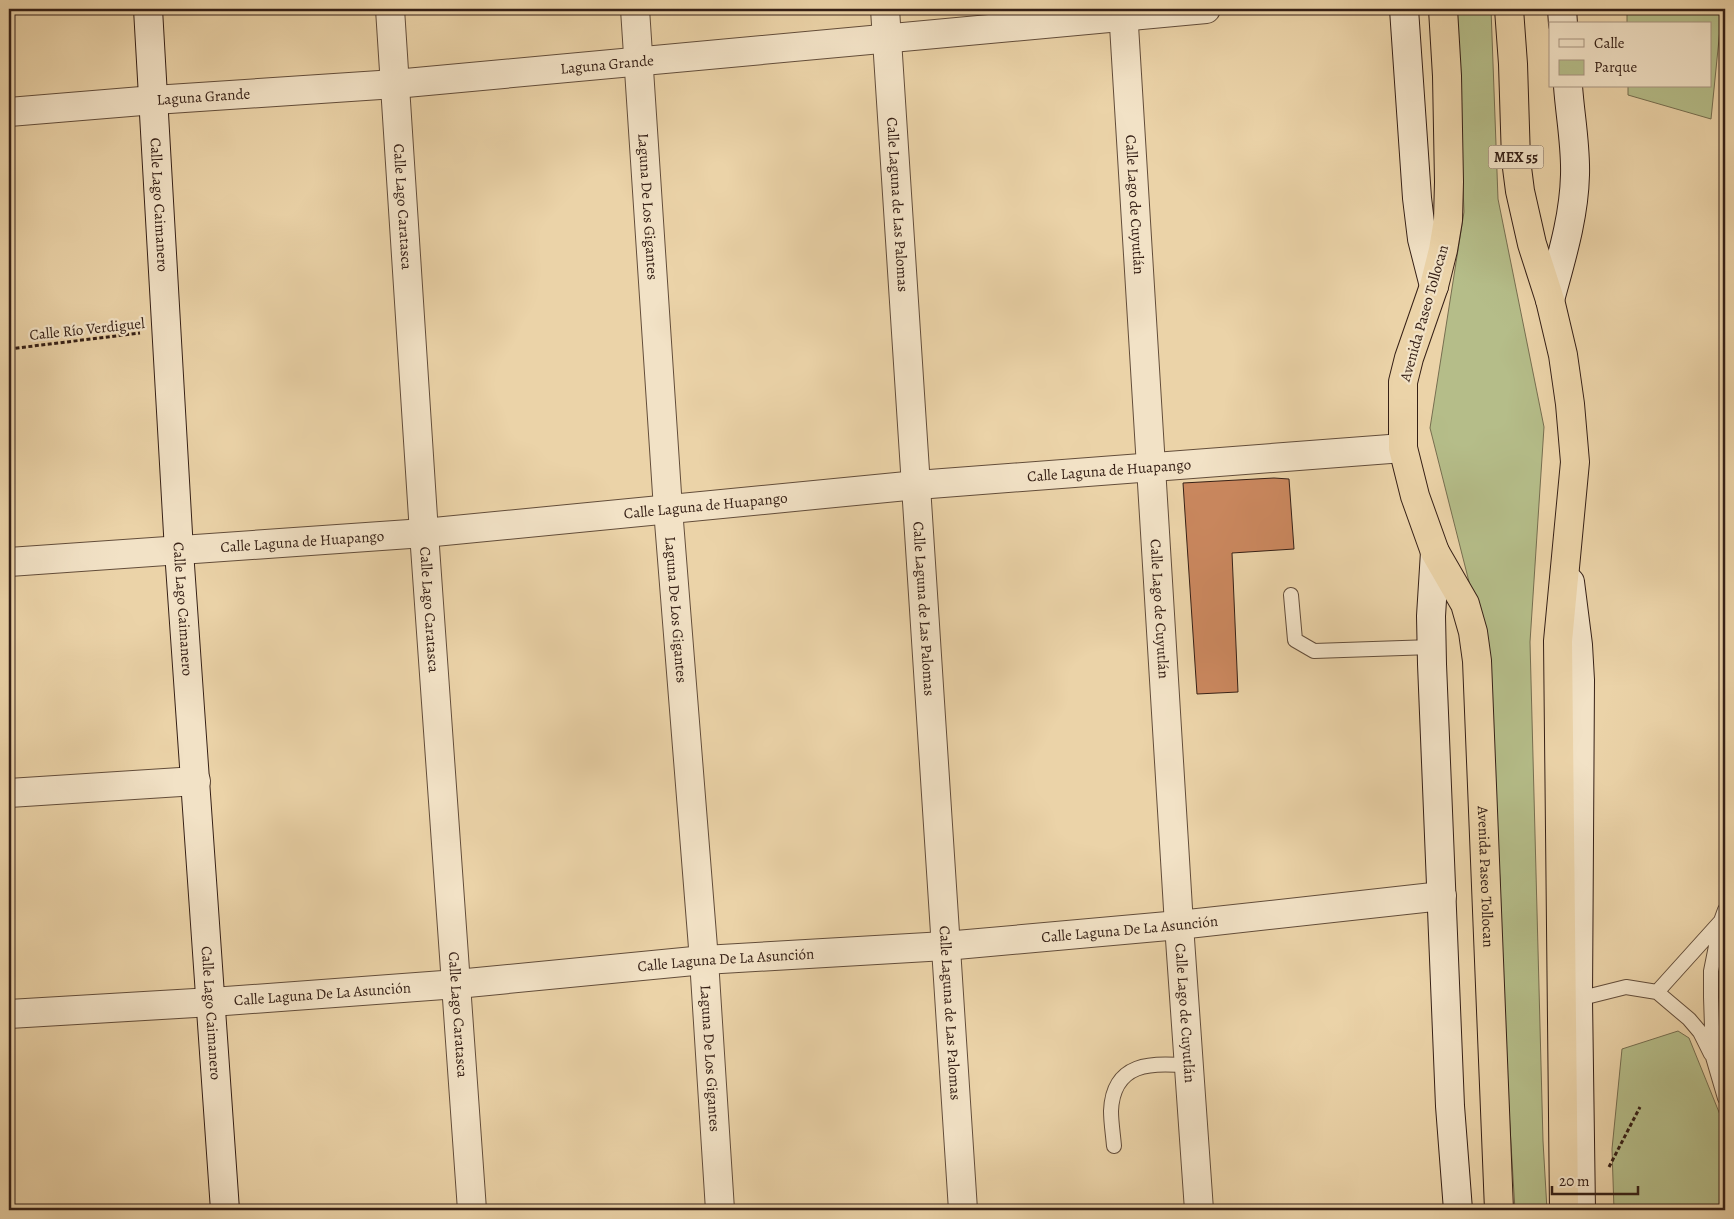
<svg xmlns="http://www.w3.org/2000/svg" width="1734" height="1219" font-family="Alegreya,serif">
	<rect width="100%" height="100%" fill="#ebd3a8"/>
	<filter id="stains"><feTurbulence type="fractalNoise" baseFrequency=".004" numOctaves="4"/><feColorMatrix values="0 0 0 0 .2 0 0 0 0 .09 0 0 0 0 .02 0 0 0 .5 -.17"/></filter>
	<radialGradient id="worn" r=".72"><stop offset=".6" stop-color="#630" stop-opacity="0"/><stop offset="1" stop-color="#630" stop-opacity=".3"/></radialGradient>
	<!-- green -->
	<path fill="#b5bd89" stroke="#766e50" d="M1456,9H1491L1498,199L1544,427L1530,642L1543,1141L1547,1210H1515L1505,1045L1500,880L1481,629L1430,428L1464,212Z
		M1627,9H1722L1711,119L1628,95V86H1710V24H1627Z
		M1678,1031L1689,1038L1725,1127V1210H1614L1612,1149L1622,1049Z"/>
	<!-- building -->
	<path fill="#cb885f" stroke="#362016" d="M1274,478L1289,479L1294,549L1232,553L1238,692L1197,694L1183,483Z"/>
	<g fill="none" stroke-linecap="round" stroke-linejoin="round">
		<defs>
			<path id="lane" d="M1291,595L1295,640L1314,651L1432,647
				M1721,921L1711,971V997L1713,1057L1725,1098
				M1657,992L1721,921L1725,910
				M1578,999L1626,987L1657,992L1689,1019L1700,1032L1711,1054
				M1114,1146C1113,1134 1111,1122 1111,1111C1113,1062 1152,1062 1189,1066"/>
			<g id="street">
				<path id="s1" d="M390,9L424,533L472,1210"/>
				<path id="s2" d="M635,9L668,509L704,960L720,1210"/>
				<path id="s3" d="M885,9L963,1210"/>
				<path id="s4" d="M1123,9L1179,925L1199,1210"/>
				<path id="s5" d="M9,112L154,100L395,84L1206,9"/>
				<path id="s6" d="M9,562L424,533L917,485L1403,448"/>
				<path d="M9,793L196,781"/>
				<path id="s7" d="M9,1014L212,1002L457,984L704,960L945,946L1179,925L1442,896"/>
			</g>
			<g id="secondary">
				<path id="s8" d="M148,9L179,551L225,1210"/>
				<path d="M1404,9L1417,198L1422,239L1434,286"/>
				<path d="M1562,9L1563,24"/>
				<path d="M1550,300C1561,259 1574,218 1575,175C1576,146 1570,115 1568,86"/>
				<path d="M1435,552L1431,616L1432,664L1450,1106L1458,1210"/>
				<path d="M1570,582L1578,645L1580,680L1578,999L1581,1210"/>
			</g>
			<g id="highway">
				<path id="s9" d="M1443,9L1447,76L1449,182L1448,220L1443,250L1434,286L1409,358L1403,382V448L1415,496L1435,552L1465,604L1473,632L1477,661L1499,1210"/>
				<path d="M1509,9L1513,64L1516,160L1520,191L1532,244L1550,300L1563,355L1570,404L1575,462L1558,641L1564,1210"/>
			</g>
		</defs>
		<!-- lane casing -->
		<use href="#lane" stroke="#634d3a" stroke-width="16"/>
		<!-- street casing -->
		<use href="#street" stroke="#634d3a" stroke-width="30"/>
		<!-- secondary casing -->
		<use href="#secondary" stroke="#362016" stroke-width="30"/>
		<!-- highway casing -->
		<use href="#highway" stroke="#362016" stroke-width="30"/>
		<!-- path -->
		<path stroke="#362016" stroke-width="3" stroke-dasharray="4 2.5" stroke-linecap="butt" d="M9,349L140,333
			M1609,1167L1640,1107"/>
		<!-- lane -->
		<use href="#lane" stroke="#f2e2c6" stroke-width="14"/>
		<!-- street -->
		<use href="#street" stroke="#f2e2c6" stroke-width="28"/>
		<!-- secondary -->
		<use href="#secondary" stroke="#f2e2c6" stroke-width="28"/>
		<!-- highway -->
		<use href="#highway" stroke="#ebd3a8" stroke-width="28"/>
	</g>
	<g text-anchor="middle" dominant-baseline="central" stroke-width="4.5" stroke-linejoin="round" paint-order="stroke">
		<!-- shield labels -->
		<rect fill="#f2e2c6" stroke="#6e5a4b" stroke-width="1" x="1488.5" y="145.5" width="55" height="23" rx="4"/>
		<g font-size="14" font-weight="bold" fill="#362016">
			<text x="1516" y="157">MEX 55</text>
		</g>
		<!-- street labels -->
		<g font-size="15" fill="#362016" stroke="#f2e2c6">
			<text stroke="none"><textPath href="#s5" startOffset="600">Laguna Grande</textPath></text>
			<text stroke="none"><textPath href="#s5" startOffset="195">Laguna Grande</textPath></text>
			<text stroke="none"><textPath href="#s8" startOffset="196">Calle Lago Caimanero</textPath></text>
			<text stroke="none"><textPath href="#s1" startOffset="198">Calle Lago Caratasca</textPath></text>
			<text stroke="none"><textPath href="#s3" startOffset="196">Calle Laguna de Las Palomas</textPath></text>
			<text stroke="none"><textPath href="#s4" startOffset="196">Calle Lago de Cuyutlán</textPath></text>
			<text stroke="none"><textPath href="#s2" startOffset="198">Laguna De Los Gigantes</textPath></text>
			<text transform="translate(1424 313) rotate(-74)">Avenida Paseo Tollocan</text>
			<text transform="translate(87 329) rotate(-6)">Calle Río Verdiguel</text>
			<text stroke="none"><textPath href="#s6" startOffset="1104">Calle Laguna de Huapango</textPath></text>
			<text stroke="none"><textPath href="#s6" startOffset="699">Calle Laguna de Huapango</textPath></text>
			<text stroke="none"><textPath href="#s6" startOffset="294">Calle Laguna de Huapango</textPath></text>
			<text stroke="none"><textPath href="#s3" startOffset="601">Calle Laguna de Las Palomas</textPath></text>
			<text stroke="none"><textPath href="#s8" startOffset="601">Calle Lago Caimanero</textPath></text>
			<text stroke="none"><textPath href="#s1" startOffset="602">Calle Lago Caratasca</textPath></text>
			<text stroke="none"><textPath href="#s2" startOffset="602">Laguna De Los Gigantes</textPath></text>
			<text stroke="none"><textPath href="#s4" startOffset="601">Calle Lago de Cuyutlán</textPath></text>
			<text stroke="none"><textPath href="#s9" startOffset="889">Avenida Paseo Tollocan</textPath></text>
			<text stroke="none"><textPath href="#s7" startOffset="1124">Calle Laguna De La Asunción</textPath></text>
			<text stroke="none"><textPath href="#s7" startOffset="719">Calle Laguna De La Asunción</textPath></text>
			<text stroke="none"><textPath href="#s7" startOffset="314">Calle Laguna De La Asunción</textPath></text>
			<text stroke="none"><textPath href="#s8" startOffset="1006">Calle Lago Caimanero</textPath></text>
			<text stroke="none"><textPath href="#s1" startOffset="1008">Calle Lago Caratasca</textPath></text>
			<text stroke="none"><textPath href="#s3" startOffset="1006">Calle Laguna de Las Palomas</textPath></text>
			<text stroke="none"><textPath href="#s4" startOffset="1006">Calle Lago de Cuyutlán</textPath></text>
			<text stroke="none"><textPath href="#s2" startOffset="1052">Laguna De Los Gigantes</textPath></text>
		</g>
	</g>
	<!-- margin -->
	<rect width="1734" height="1219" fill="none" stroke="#ebd3a8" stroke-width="30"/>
	<rect x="10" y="10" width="1714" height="1199" fill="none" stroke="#362016" stroke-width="2.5"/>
	<rect x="15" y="15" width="1704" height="1189" fill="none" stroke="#362016"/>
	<!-- legend -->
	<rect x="1549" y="22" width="162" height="65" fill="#f2e2c6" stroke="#a79480"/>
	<rect x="1559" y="39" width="25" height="8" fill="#f2e2c6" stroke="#a79480"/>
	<text x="1594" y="48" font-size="15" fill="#362016">Calle</text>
	<rect x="1559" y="60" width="25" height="15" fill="#b5bd89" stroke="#a79480"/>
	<text x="1594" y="72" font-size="15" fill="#362016">Parque</text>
	<!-- scale -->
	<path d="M1552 1186v8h86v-8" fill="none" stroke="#362016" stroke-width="2.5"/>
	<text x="1559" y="1186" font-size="15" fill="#362016" stroke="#f2e2c6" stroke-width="4" paint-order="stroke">20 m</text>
	<rect width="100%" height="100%" filter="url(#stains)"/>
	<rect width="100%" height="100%" fill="url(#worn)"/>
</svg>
